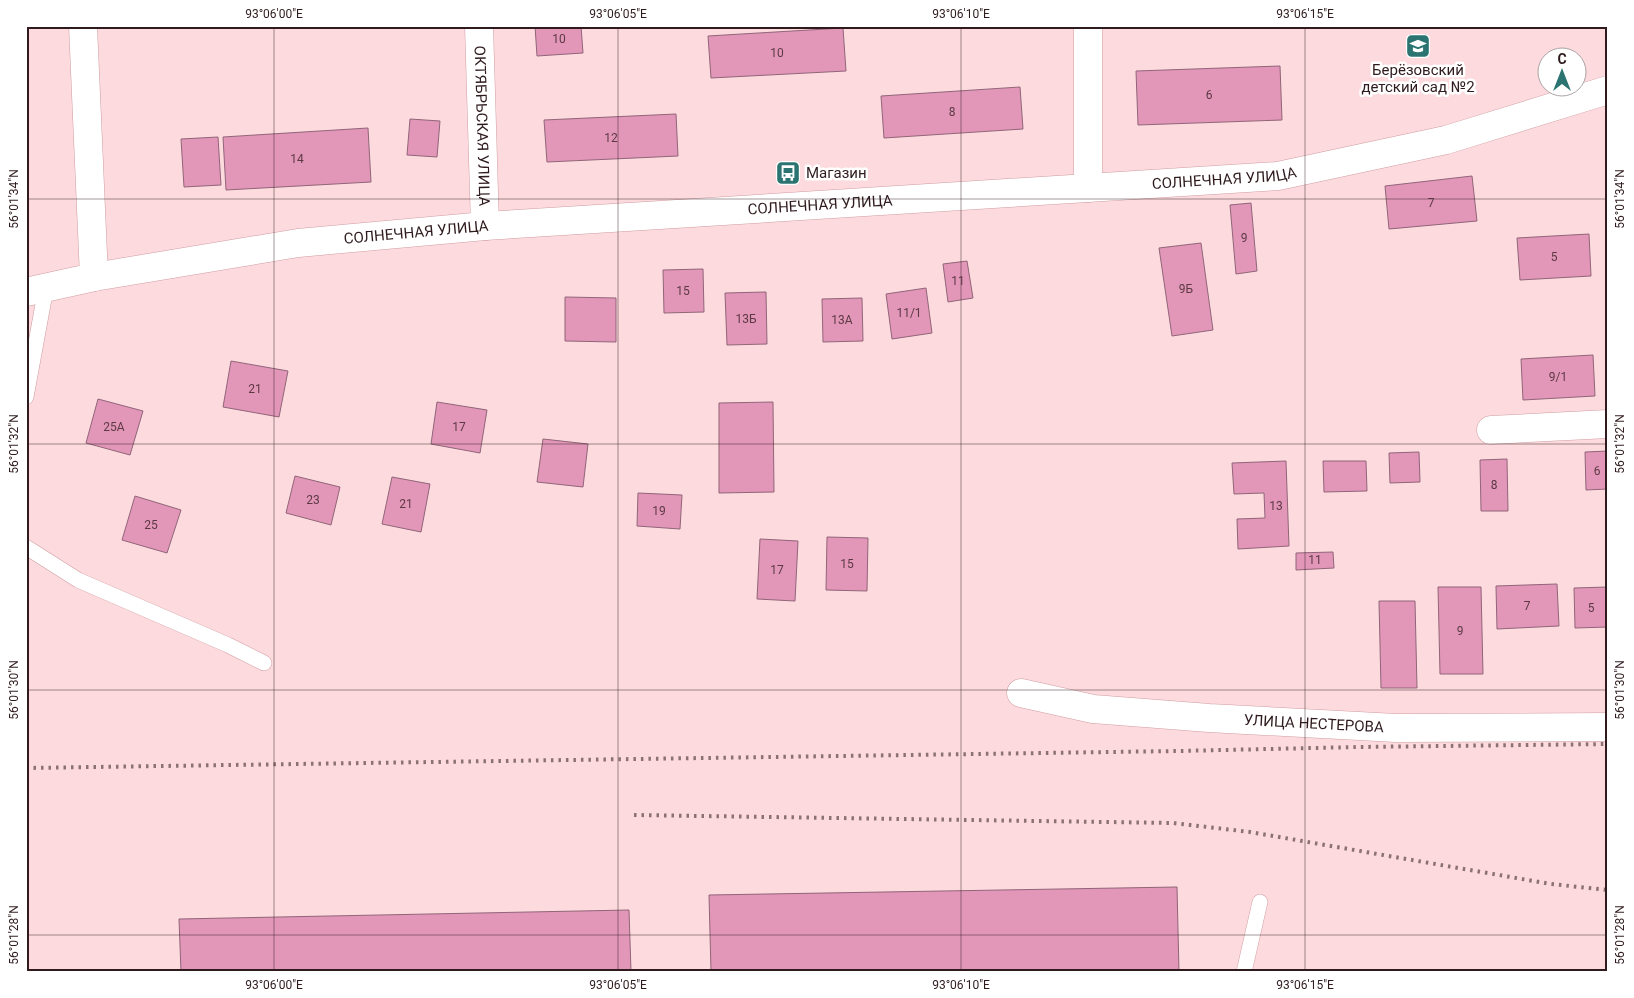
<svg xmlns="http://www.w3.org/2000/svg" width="1634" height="998" font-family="Roboto,sans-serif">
	<rect width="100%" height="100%" fill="#fcdadd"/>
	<!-- building -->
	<path fill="#e296b8" stroke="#916579" d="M535,26H581L583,53L537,56Z
		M843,28L846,71L711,78L708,36Z
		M1280,66L1282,120L1138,125L1136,71Z
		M1020,87L1023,129L884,138L881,96Z
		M676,114L678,156L547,162L544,120Z
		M410,119L440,121L437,157L407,155Z
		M368,128L371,182L226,190L223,137Z
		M218,137L221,185L184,187L181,139Z
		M1472,176L1477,221L1389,229L1385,186Z
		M1251,203L1257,271L1236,274L1230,205Z
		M1589,234L1591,276L1520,280L1517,238Z
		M1201,243L1213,330L1172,336L1159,248Z
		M967,261L973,298L948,302L943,264Z
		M703,269L704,312L664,313L663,270Z
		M926,288L932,333L892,339L886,294Z
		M766,292L767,344L727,345L725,293Z
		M565,297L616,298V342L565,341Z
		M862,298L863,341L823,342L822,299Z
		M1593,355L1595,396L1523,400L1521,359Z
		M231,361L288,371L279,417L223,407Z
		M98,399L143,411L130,455L86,443Z
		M437,402L487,410L480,453L431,444Z
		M773,402L774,492L719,493V403Z
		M543,439L588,444L583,487L537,482Z
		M1608,451V489L1586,490L1585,452Z
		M1419,452L1420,482L1390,483L1389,453Z
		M1507,459L1508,511H1481L1480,460Z
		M1286,461L1289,546L1238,549L1237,519L1265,518L1264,493L1234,494L1232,463Z
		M1323,461H1366L1367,491L1324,492Z
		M295,476L340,487L331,525L286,513Z
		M392,477L430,484L421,532L382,524Z
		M638,493L682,495L680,529L637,526Z
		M135,496L181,510L167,553L122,540Z
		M827,537L868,538L867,591L826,590Z
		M760,539L798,541L795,601L757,599Z
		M1333,552L1334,568L1296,570V553Z
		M1557,584L1559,626L1497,629L1496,586Z
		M1438,587H1481L1483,674H1440Z
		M1608,587V627L1575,628L1574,588Z
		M1379,601H1415L1417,688H1381Z
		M1177,887L1179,972H711L709,895Z
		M629,910L631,972H181L179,919Z
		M1548,970V972H1442Z"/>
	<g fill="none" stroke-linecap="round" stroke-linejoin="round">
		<defs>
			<path id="lane" d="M26,397L46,288
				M26,547L78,580L228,645L264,663
				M1244,972L1260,902"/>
			<g id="street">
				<path d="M83,26L94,277"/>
				<path id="s1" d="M479,26L485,226"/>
				<path d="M1088,188V26"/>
				<path d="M1491,430L1608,424"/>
				<path id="s2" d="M1021,693L1093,709L1209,718L1396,728L1608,727"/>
			</g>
			<g id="secondary">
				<path id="s3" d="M26,292L94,277L298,243L485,226L1278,176L1446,140L1608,90"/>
			</g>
		</defs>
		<!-- lane casing -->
		<use href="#lane" stroke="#d19da3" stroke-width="16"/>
		<!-- street casing -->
		<use href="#street" stroke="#d19da3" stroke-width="29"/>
		<!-- secondary casing -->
		<use href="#secondary" stroke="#d19da3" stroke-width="29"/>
		<!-- lane -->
		<use href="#lane" stroke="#fff" stroke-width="15"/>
		<!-- street -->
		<use href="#street" stroke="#fff" stroke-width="28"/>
		<!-- secondary -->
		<use href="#secondary" stroke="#fff" stroke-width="28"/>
		<!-- rail -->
		<path stroke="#8b7174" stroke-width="4" stroke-dasharray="2.5 5" stroke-linecap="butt" d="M26,768L1178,751L1359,747L1608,744
			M634,815L1173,823L1250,832L1551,884L1608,890"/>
	</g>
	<!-- ticks -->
	<path fill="none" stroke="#2f1b1e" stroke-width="1" stroke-opacity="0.45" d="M274,26V972M618,26V972M961,26V972M1305,26V972M26,199H1608M26,444H1608M26,690H1608M26,935H1608"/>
	<!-- icons -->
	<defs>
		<symbol id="school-square" viewBox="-11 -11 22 22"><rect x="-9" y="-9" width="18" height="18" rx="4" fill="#2b7471" stroke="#fff"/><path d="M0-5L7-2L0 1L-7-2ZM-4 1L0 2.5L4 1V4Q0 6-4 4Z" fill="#fff"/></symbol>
		<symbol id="bus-square" viewBox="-11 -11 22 22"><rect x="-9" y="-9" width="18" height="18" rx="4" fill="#2b7471" stroke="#fff"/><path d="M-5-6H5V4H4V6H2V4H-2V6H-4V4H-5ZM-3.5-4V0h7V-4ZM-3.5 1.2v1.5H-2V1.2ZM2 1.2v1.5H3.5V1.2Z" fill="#fff"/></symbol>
	</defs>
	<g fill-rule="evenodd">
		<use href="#school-square" x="1404" y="32" width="28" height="28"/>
		<use href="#bus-square" x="774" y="159" width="28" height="28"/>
	</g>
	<g text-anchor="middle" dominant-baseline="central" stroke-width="5" stroke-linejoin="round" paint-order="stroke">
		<!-- number labels -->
		<g font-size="12" fill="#5c3a44">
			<text x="559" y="39">10</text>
			<text x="777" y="53">10</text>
			<text x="1209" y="95">6</text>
			<text x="952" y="112">8</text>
			<text x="611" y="138">12</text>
			<text x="297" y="159">14</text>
			<text x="1431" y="203">7</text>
			<text x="1244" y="238">9</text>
			<text x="1554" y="257">5</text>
			<text x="958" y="281">11</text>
			<text x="1186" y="289">9Б</text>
			<text x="683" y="291">15</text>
			<text x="909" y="313">11/1</text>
			<text x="746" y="319">13Б</text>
			<text x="842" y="320">13А</text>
			<text x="1558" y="377">9/1</text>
			<text x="255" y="389">21</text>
			<text x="114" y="427">25А</text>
			<text x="459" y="427">17</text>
			<text x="1597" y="471">6</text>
			<text x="1494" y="485">8</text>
			<text x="313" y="500">23</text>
			<text x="406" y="504">21</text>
			<text x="1276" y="506">13</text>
			<text x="659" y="511">19</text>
			<text x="151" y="525">25</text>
			<text x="1315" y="560">11</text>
			<text x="847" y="564">15</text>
			<text x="777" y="570">17</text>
			<text x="1527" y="606">7</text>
			<text x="1591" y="608">5</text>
			<text x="1460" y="631">9</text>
		</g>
		<!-- poi labels -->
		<g font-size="15" fill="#2f1b1e" stroke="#fff">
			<text x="1418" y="70">Берёзовский<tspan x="1418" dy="17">детский сад №2</tspan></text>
			<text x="806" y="173" text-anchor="start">Магазин</text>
		</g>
		<!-- street labels -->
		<g font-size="15" fill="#2f1b1e" stroke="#fff">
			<text stroke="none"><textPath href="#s1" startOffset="100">ОКТЯБРЬСКАЯ УЛИЦА</textPath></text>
			<text stroke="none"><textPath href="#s3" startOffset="1205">СОЛНЕЧНАЯ УЛИЦА</textPath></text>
			<text stroke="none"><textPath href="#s3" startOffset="800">СОЛНЕЧНАЯ УЛИЦА</textPath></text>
			<text stroke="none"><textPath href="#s3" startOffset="395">СОЛНЕЧНАЯ УЛИЦА</textPath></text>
			<text stroke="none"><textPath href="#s2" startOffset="295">УЛИЦА НЕСТЕРОВА</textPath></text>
		</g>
	</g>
	<!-- border -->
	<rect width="1634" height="998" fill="none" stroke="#ffffff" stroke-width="55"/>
	<!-- north arrow -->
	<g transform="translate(1562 72)"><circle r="24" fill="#ffffff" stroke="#aca4a5"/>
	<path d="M0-4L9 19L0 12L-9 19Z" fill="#2b7471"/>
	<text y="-8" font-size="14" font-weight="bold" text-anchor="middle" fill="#2f1b1e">С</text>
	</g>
	<rect x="28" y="28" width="1578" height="942" fill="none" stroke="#2f1b1e" stroke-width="2"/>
	<g font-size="12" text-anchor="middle" fill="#2f1b1e">
		<text x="274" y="18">93°06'00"E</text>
		<text x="618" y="18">93°06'05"E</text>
		<text x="961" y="18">93°06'10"E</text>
		<text x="1305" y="18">93°06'15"E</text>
		<text transform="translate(14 199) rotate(-90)" y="4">56°01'34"N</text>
		<text transform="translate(1620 199) rotate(-90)" y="4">56°01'34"N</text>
		<text transform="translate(14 444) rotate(-90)" y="4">56°01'32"N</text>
		<text transform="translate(1620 444) rotate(-90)" y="4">56°01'32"N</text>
		<text transform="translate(14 690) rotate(-90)" y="4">56°01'30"N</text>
		<text transform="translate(1620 690) rotate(-90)" y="4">56°01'30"N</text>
		<text transform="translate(14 935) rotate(-90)" y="4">56°01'28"N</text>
		<text transform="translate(1620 935) rotate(-90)" y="4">56°01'28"N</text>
		<text x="274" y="989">93°06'00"E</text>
		<text x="618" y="989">93°06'05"E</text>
		<text x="961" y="989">93°06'10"E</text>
		<text x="1305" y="989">93°06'15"E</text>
	</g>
</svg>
